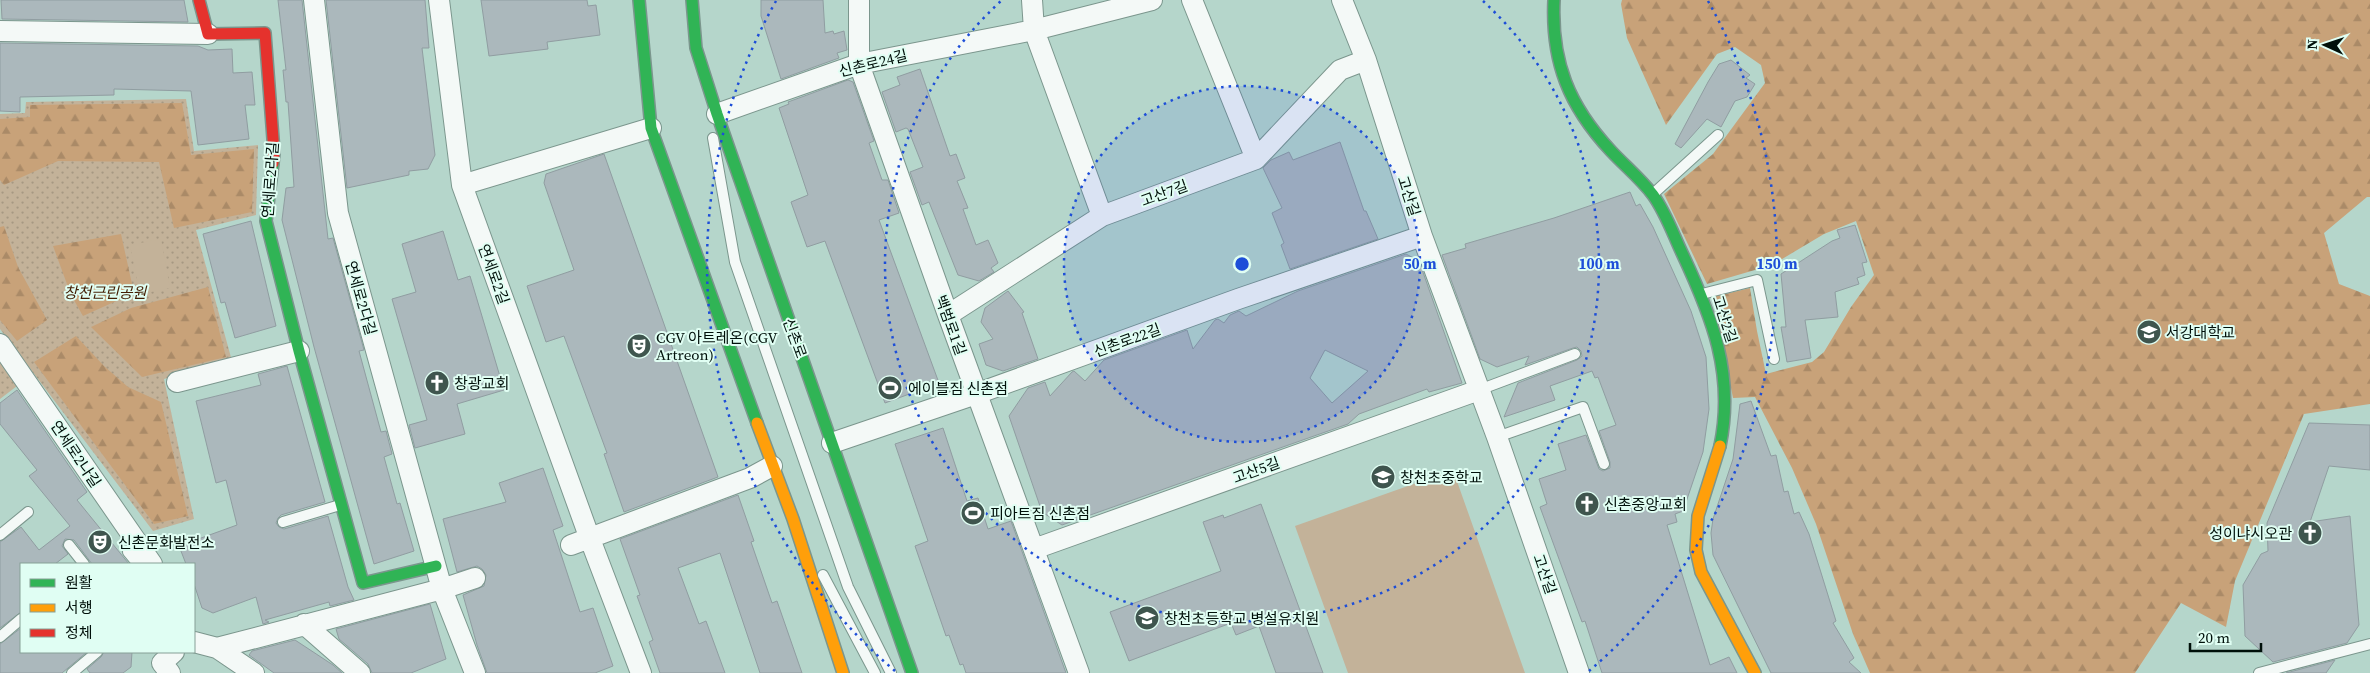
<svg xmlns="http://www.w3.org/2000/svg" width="2370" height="673" font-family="'Source Serif 4','Noto Sans KR',serif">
	<defs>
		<pattern id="grass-dots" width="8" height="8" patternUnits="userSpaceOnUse" patternTransform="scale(1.25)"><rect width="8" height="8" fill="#c3b299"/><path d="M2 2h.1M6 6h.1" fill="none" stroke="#a69882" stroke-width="1.8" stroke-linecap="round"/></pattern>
		<pattern id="forest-firs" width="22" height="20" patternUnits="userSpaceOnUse" patternTransform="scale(1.25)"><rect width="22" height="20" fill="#c8a279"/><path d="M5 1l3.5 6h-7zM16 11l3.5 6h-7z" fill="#aa8a67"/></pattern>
	</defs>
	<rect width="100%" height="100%" fill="#b5d6cb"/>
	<!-- grass -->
	<path fill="url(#grass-dots)" d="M186,99L194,151L258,145L256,215L196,230L232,361L164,379L194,519L153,531L0,329V114L25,113L26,102Z
		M0,361L17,386L0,399Z"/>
	<!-- forest -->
	<path fill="url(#forest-firs)" d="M1622,0H2370V197H2367L2324,233L2339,284L2370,296V404L2304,414L2235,581L2226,627L2181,603L2135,673H1870L1853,634L1816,524L1792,468L1755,397L1733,398L1713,297L1750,288L1757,331L1766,374L1812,362L1824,352L1851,307L1874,275L1856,221L1824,234L1772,265L1707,284L1664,194L1713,154L1765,83L1761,65L1735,47L1717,54L1666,125L1627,38L1621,4Z
		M182,103L191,155L254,149L252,212L174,228L159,162L58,161L4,185L0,180V119L30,117V105Z
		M4,226L18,267L47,320L17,341L0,320V227Z
		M121,234L134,293L83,316L71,295L53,246Z
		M208,287L226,357L142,377L91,327L131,308Z
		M76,336L104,366L128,387L161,402L188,516L154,524L34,362Z"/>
	<!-- pitch -->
	<path fill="#c3b299" d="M161,239L170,288L140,294L130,245Z
		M1453,470L1525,673H1348L1295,526Z"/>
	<!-- building -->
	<path fill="#abb8bc" stroke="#909da1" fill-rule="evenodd" d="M1,0H184L188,22L2,19Z
		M278,0H302L328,239L333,238L364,350L359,351L381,432L386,431L392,454L384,457L397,504L400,503L414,551L374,564L314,347L282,220L286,188L294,187L288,102H286L283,70H286Z
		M326,0H425L429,48H422L435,155L428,169L409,171V175L347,188Z
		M481,0H587L588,6L596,5L600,35L547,42L548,49L489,56Z
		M761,0H823L825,33L833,31L834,34L844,31L847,50L837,53L839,58L781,79L761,16Z
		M0,43L198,46L208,50L232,49L233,73L252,72L255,105H245L249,139L198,145L191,91L114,89V95L20,97V112L0,111Z
		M1731,60L1750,75L1746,78L1755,84L1747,97L1735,101L1721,127L1707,119L1681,148L1675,144L1708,82L1719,64Z
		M920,69L950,156L956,154L965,178L957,181L968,208L963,209L976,245L988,240L998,263L991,268L994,272L979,281L958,275L929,202L922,205L910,172L923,167L908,129L906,128L896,132L882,92L900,85L897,77Z
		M848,80L853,82L874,141L869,143L882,180H888L899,213L879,220L939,383L885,403L825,241L807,247L791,202L808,195L779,108L789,104L788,102Z
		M1340,142L1364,211H1366L1378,239L1290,269L1281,245L1284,243L1272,213L1282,208L1263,168L1271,160L1289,152L1293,160Z
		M604,154L718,477L624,512L604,454L607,453L564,336L546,342L527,286L574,270L544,183L546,174Z
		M1630,192L1636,206L1640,204L1653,227L1691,311L1706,357L1709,409L1703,452L1683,511L1675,514L1677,522L1667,525L1710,665L1729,657L1737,673H1602L1585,621L1582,622L1540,507L1547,504L1539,479L1566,470L1558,444L1586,435L1599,469L1603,471L1610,468V462L1599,431L1616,425L1598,377L1595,378L1592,371L1550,386L1555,400L1504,417L1518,383L1577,360L1582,356L1581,351L1577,347L1573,348L1525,365L1529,356L1497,367L1480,359L1442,255L1466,248L1465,244L1554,218Z
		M251,221L276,326L235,338L225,302L221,303L203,234Z
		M1855,225L1867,262L1862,263L1865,275L1857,278L1859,284L1835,292L1838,317L1805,320L1811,358L1787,362L1781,327H1786L1781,274L1832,241L1840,238L1837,230Z
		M443,231L458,280L470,276L504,390L457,404L465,434L415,448L409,425L427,420L392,299L416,292L402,244Z
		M1406,254L1419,261L1462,383L1429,392L1427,389L1359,414L1348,424L1062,525L1042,512L1009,416L1028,388L1045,382L1050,396L1072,372L1074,371L1085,381L1104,360L1187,330L1193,349L1215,320L1218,319L1224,323L1230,315L1239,311L1246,316L1298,291ZM1325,350L1368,371L1332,403L1310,378Z
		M1008,291L1024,312L1022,313L1038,359L1003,371L986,365L979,344L993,339L981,322L985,308Z
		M287,366L325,502L281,515L278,518L276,523L279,527L284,529L328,516L348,587L354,600L330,606L329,602L265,620L269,622L263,624L256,597L213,613L202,608L194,584V564H186L179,546L237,525L226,480L216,483L196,401L261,385L258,374Z
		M17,390L87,492L77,500L129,564H92L74,540L65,539L62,546L68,554L55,564H21V612L0,628V542L21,527L39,550L70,526L29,476L37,470L0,424V403Z
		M1751,401L1771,456L1776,455L1784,492L1788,491L1794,514L1799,512L1809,534L1836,621L1833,623L1854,658L1849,662L1861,673H1771L1713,555L1711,533L1713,519L1733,459L1740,404Z
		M2309,423L2370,425V470L2329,466L2310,522L2350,516L2359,625L2347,643L2273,662L2245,636L2243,585L2261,554L2268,551L2267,523Z
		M943,428L967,501L978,498L988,529L1011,521L1066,673H966L963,664L960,665L949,635L946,636L915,546L928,541L895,444Z
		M543,468L563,526L553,530L580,612L593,608L613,666L595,673H487L477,645L463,595L484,586L486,575L482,569L477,566L457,572L443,519L506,502L499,483Z
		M738,495L754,541L751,542L772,603L777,601L802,673H760L720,553L678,568L699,624L706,621L725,673H660L649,642L653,640L637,596L640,595L620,539Z
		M1261,504L1323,673H1276L1259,626L1236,635L1231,623L1129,661L1110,612L1221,571L1203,522L1223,515L1224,518Z
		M430,604L446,659L411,673H372L368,664L339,639L336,629Z
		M21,628V652H87L62,673H0V644Z
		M295,640L333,665L342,673H274L249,655L252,651Z
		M104,652H132L131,667L123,673H90L87,669L101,657Z
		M2335,660L2326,673H2286Z"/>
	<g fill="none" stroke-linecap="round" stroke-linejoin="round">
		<defs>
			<path id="lane" d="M713,138L735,262L848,587L891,673
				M1653,194L1718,135
				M1702,294L1757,280L1774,359
				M1479,390L1575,354
				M1497,437L1583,407L1604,464
				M283,522L340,505
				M0,535L28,512
				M69,545L84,564
				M128,552L138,564
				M823,575L875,673
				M0,637L21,619
				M72,673L97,652
				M2259,673L2370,644"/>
			<path id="street" d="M314,0L338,213L442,589L475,673
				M439,0L462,185L590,539L641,673
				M859,0V64L948,315L1079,673
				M1032,0L1034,30L1102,216
				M1192,0L1256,159
				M1342,0L1366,60L1422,236L1497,437L1579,673
				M0,31L208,34
				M717,114L859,64L1034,30L1152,0
				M462,185L651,128
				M948,315L1102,216L1256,159L1340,70L1366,60
				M0,344L152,564
				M177,382L299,351
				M832,443L976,394L1238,299L1422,236
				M571,545L750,478L772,466
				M1034,549L1479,390
				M304,624L360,673
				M194,642L217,648L442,589L475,578
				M217,648L254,673
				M170,673L162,663L174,652"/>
			<path id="fast" d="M639,0L651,128L757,423
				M692,0L696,48L717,114L912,673
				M1554,0C1551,62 1569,106 1611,151C1625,166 1641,179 1653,195C1666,213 1673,234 1682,253C1712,317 1735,374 1720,446
				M273,163L266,221L299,351L363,583L436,566"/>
			<path id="slow" d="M757,423L793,519L843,673
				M1720,446L1698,516L1696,550L1701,572L1755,673"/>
			<path id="jam" d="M199,0L208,34L265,33L274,152L273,163"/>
		</defs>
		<!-- lane casing -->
		<use href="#lane" stroke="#7b968d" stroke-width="12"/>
		<!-- street casing -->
		<use href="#street" stroke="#7b968d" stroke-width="22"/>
		<!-- fast casing -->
		<use href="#fast" stroke="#7b968d" stroke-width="14"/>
		<!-- slow casing -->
		<use href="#slow" stroke="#7b968d" stroke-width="14"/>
		<!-- jam casing -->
		<use href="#jam" stroke="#7b968d" stroke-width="14"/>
		<!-- lane -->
		<use href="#lane" stroke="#f4f9f7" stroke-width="10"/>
		<!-- street -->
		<use href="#street" stroke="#f4f9f7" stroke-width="20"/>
		<!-- fast -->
		<use href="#fast" stroke="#30b455" stroke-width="11"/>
		<!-- slow -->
		<use href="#slow" stroke="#ff9f0a" stroke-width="11"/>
		<!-- jam -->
		<use href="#jam" stroke="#e5322d" stroke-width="11"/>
	</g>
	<!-- distance rings -->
	<circle cx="1242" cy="264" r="178" fill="#1d4ed8" fill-opacity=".12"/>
	<g fill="none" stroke="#1d4ed8" stroke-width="2.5" stroke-dasharray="2.5 5">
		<circle cx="1242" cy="264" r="178"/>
		<path d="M1483 1A357 357 0 1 1 1001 1"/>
		<path d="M895 671A535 535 0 0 1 776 1M1708 1A535 535 0 0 1 1589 671"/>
	</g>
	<!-- icons -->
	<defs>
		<symbol id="university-disc" viewBox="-11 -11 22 22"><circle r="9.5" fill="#3f554e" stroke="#e0fef3"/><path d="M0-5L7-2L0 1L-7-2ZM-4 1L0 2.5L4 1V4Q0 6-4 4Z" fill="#fff"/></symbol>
		<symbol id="theatre-disc" viewBox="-11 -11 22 22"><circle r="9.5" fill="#3f554e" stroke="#e0fef3"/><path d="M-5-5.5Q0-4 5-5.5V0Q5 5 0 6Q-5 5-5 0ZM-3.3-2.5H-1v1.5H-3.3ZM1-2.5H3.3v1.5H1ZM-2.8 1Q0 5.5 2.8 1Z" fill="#fff"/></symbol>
		<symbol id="church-disc" viewBox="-11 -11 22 22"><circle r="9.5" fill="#3f554e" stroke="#e0fef3"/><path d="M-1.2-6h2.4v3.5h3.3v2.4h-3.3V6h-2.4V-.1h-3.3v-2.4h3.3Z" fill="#fff"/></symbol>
		<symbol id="stadium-disc" viewBox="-11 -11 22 22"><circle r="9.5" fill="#3f554e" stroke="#e0fef3"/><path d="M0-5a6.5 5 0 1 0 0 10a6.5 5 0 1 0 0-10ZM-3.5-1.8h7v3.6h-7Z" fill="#fff"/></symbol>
		<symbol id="school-disc" viewBox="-11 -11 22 22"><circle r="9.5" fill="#3f554e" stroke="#e0fef3"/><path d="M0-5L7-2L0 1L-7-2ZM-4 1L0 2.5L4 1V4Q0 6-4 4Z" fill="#fff"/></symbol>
	</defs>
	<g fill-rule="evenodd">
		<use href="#university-disc" x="2135" y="318" width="28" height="28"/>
		<use href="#theatre-disc" x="625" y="332" width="28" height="28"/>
		<use href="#church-disc" x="423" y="369" width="28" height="28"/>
		<use href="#stadium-disc" x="876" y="374" width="28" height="28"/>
		<use href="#school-disc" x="1369" y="463" width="28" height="28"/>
		<use href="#church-disc" x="1573" y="490" width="28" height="28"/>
		<use href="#stadium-disc" x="959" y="499" width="28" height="28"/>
		<use href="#church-disc" x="2296" y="519" width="28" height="28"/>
		<use href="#theatre-disc" x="86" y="528" width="28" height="28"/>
		<use href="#school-disc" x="1133" y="604" width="28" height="28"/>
	</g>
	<g text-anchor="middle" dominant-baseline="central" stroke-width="4" stroke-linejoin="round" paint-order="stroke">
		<!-- street labels -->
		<g font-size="15" fill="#00100a" stroke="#e0fef3">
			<text transform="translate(873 63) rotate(-14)">신촌로24길</text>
			<text transform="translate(270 180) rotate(-86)">연세로2라길</text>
			<text transform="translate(1164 193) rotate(-20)">고산7길</text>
			<text transform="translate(1409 196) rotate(72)">고산길</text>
			<text transform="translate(494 274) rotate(70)">연세로2길</text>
			<text transform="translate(361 298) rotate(74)">연세로2다길</text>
			<text transform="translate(1725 319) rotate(72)">고산2길</text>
			<text transform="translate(951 325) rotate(70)">백범로1길</text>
			<text transform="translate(795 338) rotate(70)">신촌로</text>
			<text transform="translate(1127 340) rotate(-20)">신촌로22길</text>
			<text transform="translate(76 454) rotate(56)">연세로2나길</text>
			<text transform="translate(1256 470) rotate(-20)">고산5길</text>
			<text transform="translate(1545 574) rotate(71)">고산길</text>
		</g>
		<!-- park labels -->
		<g font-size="15" font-style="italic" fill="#431d02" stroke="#e0fef3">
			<text x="105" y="292">창천근린공원</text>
		</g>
		<!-- poi labels -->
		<g font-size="15" fill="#00100a" stroke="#e0fef3" text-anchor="start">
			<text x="2166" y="332">서강대학교</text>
			<text x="656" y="337">CGV 아트레온(CGV<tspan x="656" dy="17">Artreon)</tspan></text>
			<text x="454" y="383">창광교회</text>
			<text x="908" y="388">에이블짐 신촌점</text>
			<text x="1400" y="477">창천초중학교</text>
			<text x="1604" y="504">신촌중앙교회</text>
			<text x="990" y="513">피아트짐 신촌점</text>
			<text x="2292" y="533" text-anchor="end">성이냐시오관</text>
			<text x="118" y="542">신촌문화발전소</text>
			<text x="1164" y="618">창천초등학교 병설유치원</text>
		</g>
	</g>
	<circle cx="1242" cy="264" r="8" fill="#1d4ed8" stroke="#e0fef3" stroke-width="2.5"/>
	<g font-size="15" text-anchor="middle" font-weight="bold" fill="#1d4ed8" stroke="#e0fef3" stroke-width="4" stroke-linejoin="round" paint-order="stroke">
		<text x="1420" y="269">50 m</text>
		<text x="1599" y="269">100 m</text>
		<text x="1777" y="269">150 m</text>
	</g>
	<!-- legend -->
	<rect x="20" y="563" width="175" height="90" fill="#e0fef3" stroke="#869f96"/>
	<rect x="30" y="579" width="25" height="8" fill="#30b455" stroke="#869f96"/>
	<text x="65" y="588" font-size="15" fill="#00100a">원활</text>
	<rect x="30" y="604" width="25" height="8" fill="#ff9f0a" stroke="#869f96"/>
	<text x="65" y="613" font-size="15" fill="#00100a">서행</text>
	<rect x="30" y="629" width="25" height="8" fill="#e5322d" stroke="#869f96"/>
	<text x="65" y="638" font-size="15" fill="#00100a">정체</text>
	<!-- north arrow -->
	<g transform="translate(2325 45) rotate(273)" stroke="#e0fef3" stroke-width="4" paint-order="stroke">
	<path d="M0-4L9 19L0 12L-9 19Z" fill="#00100a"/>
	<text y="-8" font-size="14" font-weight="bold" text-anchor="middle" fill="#00100a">N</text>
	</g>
	<!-- scale -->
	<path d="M2190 643v8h71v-8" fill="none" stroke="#00100a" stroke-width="2.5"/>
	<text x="2198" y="643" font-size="15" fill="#00100a" stroke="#e0fef3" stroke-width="4" paint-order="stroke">20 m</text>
</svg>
